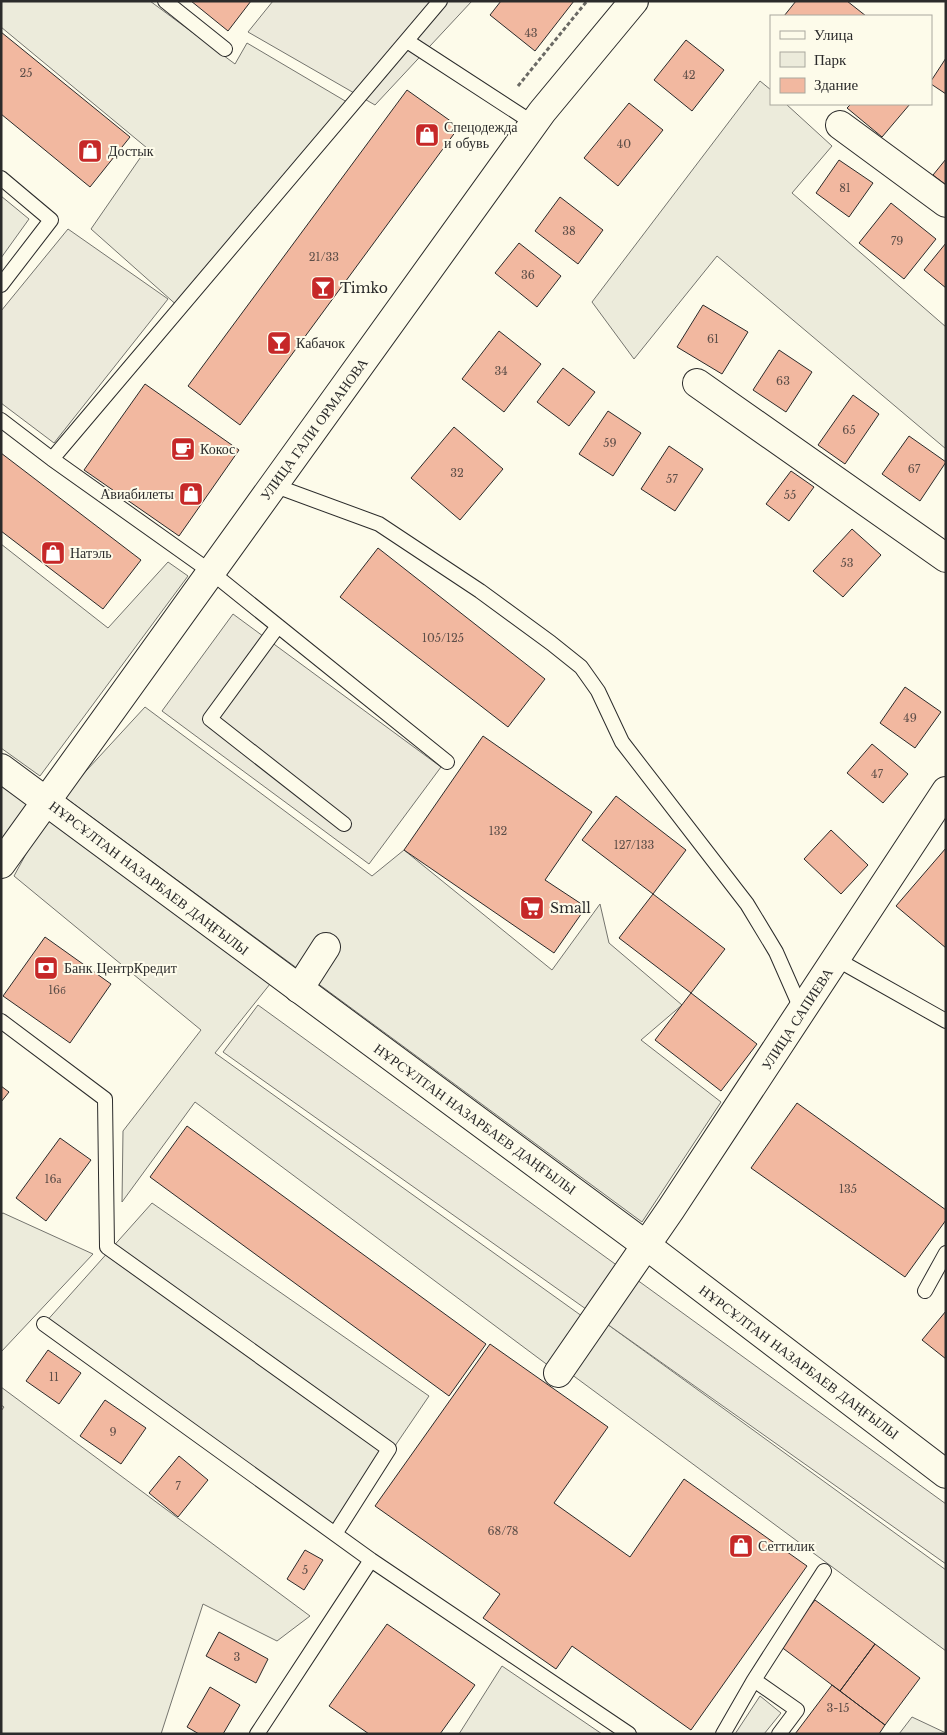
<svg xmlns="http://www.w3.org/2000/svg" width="947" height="1735" font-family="'Libre Baskerville',serif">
	<rect width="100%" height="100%" fill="#fdfbea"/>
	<!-- green -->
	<path fill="#ecebdb" stroke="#74746e" d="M1,1H150L235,64L247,43L352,105L180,308L91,229L147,148L1,27Z
		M760,81L771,90V104H786L832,146L792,193L946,327V449L717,256L634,359L592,302Z
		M1,196L29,219L1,258Z
		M1,544L108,628L168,562L188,576L40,776L1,748Z
		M145,707L372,876L404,850L552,970L600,904L609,943L682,1005L641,1040L721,1102L642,1222L63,796Z
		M1,784L30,805L1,847Z
		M46,817L274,979L215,1053L586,1319L553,1369L195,1102L122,1202L123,1131L201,1030L14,876Z
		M152,1203L429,1396L335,1534L44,1324Z
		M3,1213L93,1254L1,1352V1214Z
		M607,1324L946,1570V1651L571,1374Z
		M1,1387L310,1616L277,1641L203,1604L161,1734H1V1411L4,1407L1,1405Z
		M502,1666L602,1734H459Z
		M760,1696L781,1713L764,1734H735Z
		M912,1717L946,1733V1734H899Z"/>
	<!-- parking -->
	<path fill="#eceadb" stroke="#74746e" d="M273,1H472L375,105L248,32Z
		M68,229L168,299L54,443L1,403V311Z
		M233,614L441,767L369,864L162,711Z
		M258,1005L946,1504V1564L223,1052Z"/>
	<!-- building -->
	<path fill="#f2b8a0" stroke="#2b2b2b" d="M191,1H251L228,31Z
		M501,1H574L535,51L490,15Z
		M796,1H847L866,16H784Z
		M1,32L130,137L90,187L1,114Z
		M686,40L724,70L692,111L654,80Z
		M946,58V94L931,84V81Z
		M407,90L459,127L240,425L188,386Z
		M629,103L663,130L618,186L584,158Z
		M851,104H910L882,137L847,108Z
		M946,159V185L933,175Z
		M839,160L873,183L849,217L816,193Z
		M560,197L603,230L578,264L535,231Z
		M891,203L936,239L904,279L859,243Z
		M519,243L561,276L537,307L495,273Z
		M946,243V288L924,270Z
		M703,305L748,332L722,374L677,347Z
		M499,331L541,364L504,412L462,379Z
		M779,350L812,372L786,412L753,390Z
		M563,368L595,392L569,426L537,402Z
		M145,384L239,450L179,536L84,470Z
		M853,395L879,414L845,464L818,445Z
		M608,411L641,433L613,476L579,454Z
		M454,427L503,469L460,520L411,478Z
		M909,436L946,462L920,501L882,474Z
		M669,446L703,469L675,511L641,489Z
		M1,453L141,560L103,609L1,531Z
		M791,471L814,487L789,521L766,504Z
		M852,529L881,555L843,597L813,571Z
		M378,548L545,679L508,727L340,597Z
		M905,687L941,712L915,748L880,723Z
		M483,736L592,812L545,880L586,907L554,953L404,850Z
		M872,744L908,774L883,803L847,773Z
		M616,796L686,850L653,894L582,840Z
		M831,830L868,865L841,894L804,859Z
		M946,848V948L896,906Z
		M653,894L725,949L691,993L619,938Z
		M45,937L111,984L70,1043L3,996Z
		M691,993L757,1044L721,1091L655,1040Z
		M1,1086L9,1092L1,1102Z
		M797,1103L946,1210V1220L905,1277L751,1168Z
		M187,1126L486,1344L449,1396L150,1177Z
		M60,1138L91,1160L46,1221L16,1198Z
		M946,1311V1359L922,1340Z
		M490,1344L608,1427L554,1503L630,1557L684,1479L807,1566L691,1730L572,1646L556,1669L483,1618L500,1594L375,1506Z
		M48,1350L81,1373L59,1404L26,1381Z
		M105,1400L146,1428L121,1464L80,1436Z
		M179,1456L208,1480L178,1517L149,1493Z
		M305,1550L323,1560L304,1590L287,1579Z
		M815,1600L875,1644L840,1691L780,1646Z
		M387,1624L475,1685L440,1734H369L329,1706Z
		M219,1632L268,1659L256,1683L206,1656Z
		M875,1644L920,1678L885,1725L840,1691Z
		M832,1685L885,1725L879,1734H795Z
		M210,1687L240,1705L223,1734H199L187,1727Z"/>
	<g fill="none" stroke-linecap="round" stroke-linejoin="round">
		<defs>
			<path id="service" d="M165,1L225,49
				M407,41L533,123
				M1,178L51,220L1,285
				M1,420L52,459L211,572L447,762
				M52,459L440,1
				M273,485L379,524L480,591L551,643L581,667L598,691L622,742L747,904L776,952L802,1011
				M278,626L210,719L344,824
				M836,959L946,1021
				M1,1021L105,1099L107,1247L389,1449L335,1534
				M925,1291L946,1253
				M44,1324L371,1560L629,1734
				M754,1680L797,1710L779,1734
				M257,1734L371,1560
				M723,1734L754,1680L824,1571"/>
			<path id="minor" d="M840,125L946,203
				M697,383L946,558
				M1,864L542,112L634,1
				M299,989L326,947
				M558,1373L671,1209L946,791"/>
			<path id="secondary" d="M1,768L647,1246L946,1474"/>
		</defs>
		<!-- service casing -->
		<use href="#service" stroke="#2b2b2b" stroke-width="16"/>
		<!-- minor casing -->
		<use href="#minor" stroke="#2b2b2b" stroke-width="30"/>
		<!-- secondary casing -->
		<use href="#secondary" stroke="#2b2b2b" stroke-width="30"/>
		<!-- path -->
		<path stroke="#6a6964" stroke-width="3" stroke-dasharray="4 2.5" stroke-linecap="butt" d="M518,86L587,1"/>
		<!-- service -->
		<use href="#service" stroke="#fdfbea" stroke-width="14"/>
		<!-- minor -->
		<use href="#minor" stroke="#fdfbea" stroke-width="28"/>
		<!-- secondary -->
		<use href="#secondary" stroke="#fdfbea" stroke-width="28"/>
	</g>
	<!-- icons -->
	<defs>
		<symbol id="shop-square" viewBox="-11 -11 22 22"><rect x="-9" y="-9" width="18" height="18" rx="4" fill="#c62828" stroke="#fdfbea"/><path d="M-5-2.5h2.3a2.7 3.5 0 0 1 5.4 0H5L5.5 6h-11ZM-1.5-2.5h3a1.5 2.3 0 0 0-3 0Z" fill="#fff"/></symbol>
		<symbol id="bar-square" viewBox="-11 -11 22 22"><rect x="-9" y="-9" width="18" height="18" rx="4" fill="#c62828" stroke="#fdfbea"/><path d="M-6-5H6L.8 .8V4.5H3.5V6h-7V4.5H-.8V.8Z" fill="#fff"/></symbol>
		<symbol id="cafe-square" viewBox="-11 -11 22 22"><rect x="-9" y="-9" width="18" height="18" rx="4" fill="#c62828" stroke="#fdfbea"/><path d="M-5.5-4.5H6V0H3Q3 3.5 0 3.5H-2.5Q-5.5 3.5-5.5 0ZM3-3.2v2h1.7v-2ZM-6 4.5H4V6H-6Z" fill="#fff"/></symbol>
		<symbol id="supermarket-square" viewBox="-11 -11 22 22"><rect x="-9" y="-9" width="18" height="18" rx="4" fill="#c62828" stroke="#fdfbea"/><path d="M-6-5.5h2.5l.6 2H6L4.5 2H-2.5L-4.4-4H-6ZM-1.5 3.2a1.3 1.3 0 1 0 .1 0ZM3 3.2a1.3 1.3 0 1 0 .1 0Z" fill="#fff"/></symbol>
		<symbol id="bank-square" viewBox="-11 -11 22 22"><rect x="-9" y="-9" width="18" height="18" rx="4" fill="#c62828" stroke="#fdfbea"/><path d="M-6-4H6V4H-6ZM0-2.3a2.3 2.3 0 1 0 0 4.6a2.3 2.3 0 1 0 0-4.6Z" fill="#fff"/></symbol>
	</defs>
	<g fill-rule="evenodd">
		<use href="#shop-square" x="413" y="121" width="28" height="28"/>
		<use href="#shop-square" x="76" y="137" width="28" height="28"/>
		<use href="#bar-square" x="309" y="274" width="28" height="28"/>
		<use href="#bar-square" x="265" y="329" width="28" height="28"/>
		<use href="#cafe-square" x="169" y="435" width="28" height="28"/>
		<use href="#shop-square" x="177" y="480" width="28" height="28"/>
		<use href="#shop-square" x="39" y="539" width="28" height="28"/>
		<use href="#supermarket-square" x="518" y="894" width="28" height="28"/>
		<use href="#bank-square" x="32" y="954" width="28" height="28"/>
		<use href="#shop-square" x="727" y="1532" width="28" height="28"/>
	</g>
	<g text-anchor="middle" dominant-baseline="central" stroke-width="4" stroke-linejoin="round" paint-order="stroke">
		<!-- number labels -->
		<g font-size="11" fill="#5d4e48">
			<text x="531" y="33">43</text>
			<text x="26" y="73">25</text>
			<text x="689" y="75">42</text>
			<text x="624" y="144">40</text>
			<text x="845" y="188">81</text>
			<text x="569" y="231">38</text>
			<text x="897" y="241">79</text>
			<text x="324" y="257">21/33</text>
			<text x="528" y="275">36</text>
			<text x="713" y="339">61</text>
			<text x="501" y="371">34</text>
			<text x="783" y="381">63</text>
			<text x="849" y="430">65</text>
			<text x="610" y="443">59</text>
			<text x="914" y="469">67</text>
			<text x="457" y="473">32</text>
			<text x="672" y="479">57</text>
			<text x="790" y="495">55</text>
			<text x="847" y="563">53</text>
			<text x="443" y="638">105/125</text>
			<text x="910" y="718">49</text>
			<text x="877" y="774">47</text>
			<text x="498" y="831">132</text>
			<text x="634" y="845">127/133</text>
			<text x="57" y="990">16б</text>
			<text x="53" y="1179">16а</text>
			<text x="848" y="1189">135</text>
			<text x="54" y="1377">11</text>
			<text x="113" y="1432">9</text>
			<text x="178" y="1486">7</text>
			<text x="503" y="1531">68/78</text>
			<text x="305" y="1570">5</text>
			<text x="237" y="1657">3</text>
			<text x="838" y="1708">3-15</text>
		</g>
		<!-- poi labels -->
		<g font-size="14" fill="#2b2b2b" stroke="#fdfbea" text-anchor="start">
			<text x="444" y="127">Спецодежда<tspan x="444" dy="16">и обувь</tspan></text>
			<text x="108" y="151">Достык</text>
			<text x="340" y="288">Timko</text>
			<text x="296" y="343">Кабачок</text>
			<text x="200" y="449">Кокос</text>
			<text x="174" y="494" text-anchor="end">Авиабилеты</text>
			<text x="70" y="553">Натэль</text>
			<text x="550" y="908">Small</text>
			<text x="64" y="968">Банк ЦентрКредит</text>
			<text x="758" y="1546">Сеттилик</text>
		</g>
		<!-- street labels -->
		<g font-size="14" fill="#2b2b2b" stroke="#fdfbea">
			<text transform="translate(314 429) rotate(-54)">УЛИЦА ГАЛИ ОРМАНОВА</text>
			<text transform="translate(149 878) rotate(37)">НҰРСҰЛТАН НАЗАРБАЕВ ДАҢҒЫЛЫ</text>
			<text transform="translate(797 1019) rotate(-57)">УЛИЦА САПИЕВА</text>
			<text transform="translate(475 1119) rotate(36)">НҰРСҰЛТАН НАЗАРБАЕВ ДАҢҒЫЛЫ</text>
			<text transform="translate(799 1362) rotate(37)">НҰРСҰЛТАН НАЗАРБАЕВ ДАҢҒЫЛЫ</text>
		</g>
	</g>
	<!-- border -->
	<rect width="947" height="1735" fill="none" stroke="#2b2b2b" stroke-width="5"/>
	<!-- legend -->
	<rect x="770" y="15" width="162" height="90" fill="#fdfbea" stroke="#a9a89e"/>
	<rect x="780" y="31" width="25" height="8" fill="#fdfbea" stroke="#a9a89e"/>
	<text x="814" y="40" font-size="15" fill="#2b2b2b">Улица</text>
	<rect x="780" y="52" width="25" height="15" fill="#ecebdb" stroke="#a9a89e"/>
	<text x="814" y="65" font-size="15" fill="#2b2b2b">Парк</text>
	<rect x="780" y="78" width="25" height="15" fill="#f2b8a0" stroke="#a9a89e"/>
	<text x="814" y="90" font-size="15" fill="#2b2b2b">Здание</text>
</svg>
